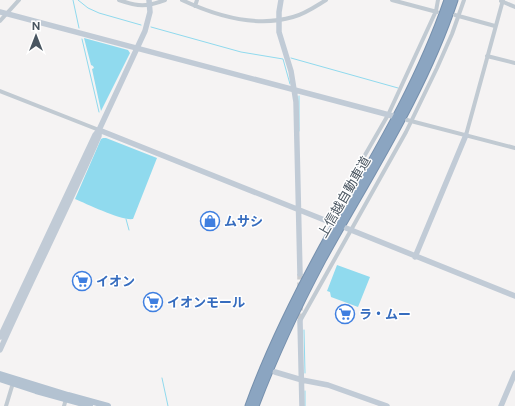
<svg xmlns="http://www.w3.org/2000/svg" width="515" height="406" font-family="'Public Sans','Noto Sans JP',sans-serif">
	<rect width="100%" height="100%" fill="#f5f3f3"/>
	<!-- water -->
	<path fill="#90daee" d="M84,38L128,50L130,53L101,111L92,69L94,68L93,66L91,65Z
		M103,138H106L157,158L133,219C122,221 87,204 75,199L101,139Z
		M337,265L370,277L358,307L331,297L330,292L327,291Z"/>
	<g fill="none" stroke-linecap="round" stroke-linejoin="round">
		<!-- stream -->
		<path stroke="#90daee" stroke-width="1" d="M73,0L79,28
			M78,0L88,8L99,13L141,25
			M151,27L241,52L283,59L290,84
			M82,39L99,112
			M291,58L398,88
			M299,96V131
			M126,219L129,230
			M304,330L305,373
			M162,378L168,406
			M305,391V406"/>
		<!-- secondary-tunnel -->
		<path stroke="#caccce" stroke-width="5.5" stroke-dasharray="5.5 3" stroke-linecap="butt" d="M300,274V290
			M300,305V321"/>
		<defs>
			<path id="highway" d="M249,406C270,348 298,292 328,238C372,161 419,85 448,0
				M255,406C274,356 297,307 322,260C369,175 423,93 454,0"/>
		</defs>
		<!-- highway casing -->
		<use href="#highway" stroke="#7690ad" stroke-width="9"/>
		<!-- street -->
		<path stroke="#c1cad2" stroke-width="4" d="M119,0C139,7 146,7 165,0
			M182,0C216,16 256,28 293,17C305,14 316,6 326,0
			M392,0L437,12
			M501,1L515,7
			M195,6L197,0
			M455,15L495,26
			M0,21L19,0
			M487,56L515,63
			M0,91L99,130
			M407,120L515,148
			M466,135L503,0
			M327,221L388,115L436,11L438,0
			M300,321L406,132L437,68L452,34L464,0
			M6,406L13,383
			M64,406L66,399"/>
		<!-- secondary -->
		<path stroke="#c1cbd6" stroke-width="5.5" d="M149,0L150,12L145,31L99,130L332,223
			M281,0L279,12V32L291,71L296,102L300,274
			M0,12L393,116
			M346,228L515,296
			M415,257L466,135
			M300,321L302,406
			M0,337L95,135L99,130V136C68,208 32,278 0,350
			M275,372L302,380L328,385L387,406
			M501,406L515,373"/>
		<!-- primary -->
		<path stroke="#b3c2d1" stroke-width="6" d="M0,374L68,395L108,406
			M0,379L36,391L90,406"/>
		<!-- highway -->
		<use href="#highway" stroke="#8ba5c1" stroke-width="7"/>
	</g>
	<!-- icons -->
	<defs>
		<symbol id="shop-ring" viewBox="-11 -11 22 22"><circle r="9.5" fill="#fff" stroke="#3f7fe0" stroke-width="1.5"/><path d="M-5-2.5h2.3a2.7 3.5 0 0 1 5.4 0H5L5.5 6h-11ZM-1.5-2.5h3a1.5 2.3 0 0 0-3 0Z" fill="#3f7fe0"/></symbol>
		<symbol id="supermarket-ring" viewBox="-11 -11 22 22"><circle r="9.5" fill="#fff" stroke="#3f7fe0" stroke-width="1.5"/><path d="M-6-5.5h2.5l.6 2H6L4.5 2H-2.5L-4.4-4H-6ZM-1.5 3.2a1.3 1.3 0 1 0 .1 0ZM3 3.2a1.3 1.3 0 1 0 .1 0Z" fill="#3f7fe0"/></symbol>
	</defs>
	<g fill-rule="evenodd">
		<use href="#shop-ring" x="199" y="210" width="22" height="22"/>
		<use href="#supermarket-ring" x="71" y="270" width="22" height="22"/>
		<use href="#supermarket-ring" x="142" y="291" width="22" height="22"/>
		<use href="#supermarket-ring" x="334" y="303" width="22" height="22"/>
	</g>
	<g text-anchor="middle" dominant-baseline="central" stroke-width="3" stroke-linejoin="round" paint-order="stroke">
		<!-- street labels -->
		<g font-size="13" fill="#4a5661" stroke="#fff">
			<text transform="translate(344 197) rotate(-60)">上信越自動車道</text>
		</g>
		<!-- shop labels -->
		<g font-size="13" font-weight="bold" fill="#366cbe" stroke="#fff" text-anchor="start">
			<text x="224" y="221">ムサシ</text>
			<text x="96" y="281">イオン</text>
			<text x="167" y="302">イオンモール</text>
			<text x="359" y="314">ラ・ムー</text>
		</g>
	</g>
	<!-- north arrow -->
	<g transform="translate(36 36)" stroke="#ffffff" stroke-width="3" paint-order="stroke">
	<path d="M0-3L7 15L0 10L-7 15Z" fill="#4a5661"/>
	<text y="-6" font-size="11" font-weight="bold" text-anchor="middle" fill="#4a5661">N</text>
	</g>
</svg>
